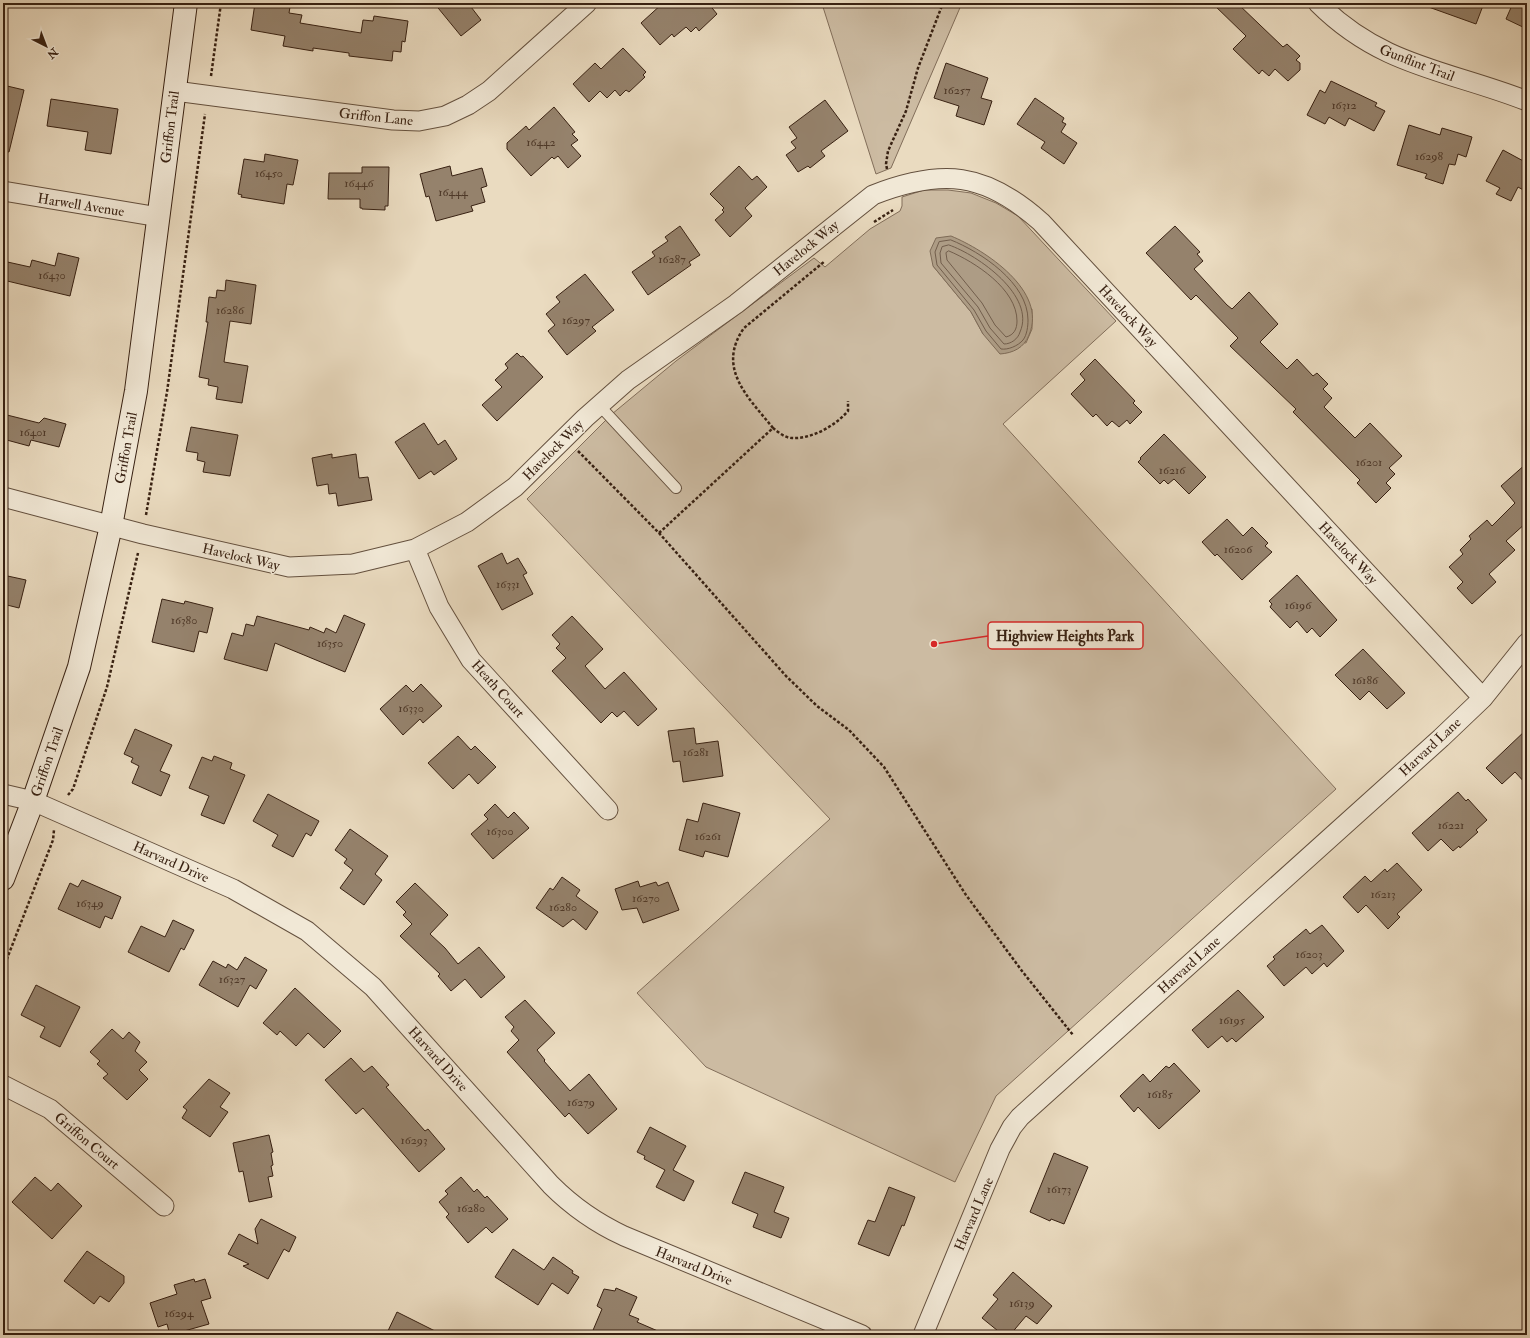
<svg xmlns="http://www.w3.org/2000/svg" width="1530" height="1338" font-family="'IM FELL Double Pica',serif">
	<rect width="100%" height="100%" fill="#eadbc0"/>
	<filter id="stains"><feTurbulence type="fractalNoise" baseFrequency=".005" numOctaves="4"/><feColorMatrix values="0 0 0 0 .2 0 0 0 0 .09 0 0 0 0 .02 0 0 0 .5 -.17"/></filter>
	<radialGradient id="worn" r=".72"><stop offset=".6" stop-color="#630" stop-opacity="0"/><stop offset="1" stop-color="#630" stop-opacity=".3"/></radialGradient>
	<!-- green -->
	<path fill="#ccbba2" stroke="#826e5a" fill-rule="evenodd" d="M828,3H962L891,168L876,174L823,7Z
		M924,190H948L971,193L996,203L1018,216L1116,321L1003,424L1336,789L996,1096L955,1182L706,1067L637,993L830,819L527,499L612,414L676,361L814,258L825,267L870,229L900,211L902,206V197ZM933,266L1032,309V329L1026,343L983,334L971,312Z"/>
	<!-- water -->
	<path fill="#ad9c85" stroke="#7e6b57" d="M951,236C985,250 1048,291 1029,335C1024,348 1013,353 1000,354L983,334L971,312L933,266L930,251L936,238Z"/>
	<g fill="none" stroke-linecap="round" stroke-linejoin="round">
		<!-- shore -->
		<path stroke="#725e4c" stroke-width="1" d="M951,240C981,252 1028,283 1028,320C1028,326 1027,335 1023,340C1018,346 1008,350 1001,349L986,331L974,310L937,265L935,252L939,242Z
			M949,245C978,255 1036,296 1020,332C1018,339 1011,344 1004,344L990,328L978,307L941,263L940,253L942,247Z
			M949,251C975,262 1017,289 1017,321C1017,329 1014,335 1006,337L995,325L982,303L947,260L946,253Z"/>
	</g>
	<!-- building -->
	<path fill="#95826c" stroke="#382112" d="M255,3L290,7L289,13L302,15L300,23L361,33L363,20L373,21L374,16L408,21L405,42L402,41L401,52L393,51L392,61L349,56V53L313,48V51L283,46L285,36L251,30Z
		M434,3H468L481,20L461,36Z
		M663,3H708L717,14L699,31L696,27L691,32L686,27L674,37L672,34L660,45L641,23Z
		M1212,3H1237L1283,47L1287,44L1300,56L1296,60L1300,63V70L1288,81L1275,69L1269,76L1262,70L1259,74L1233,49L1246,36Z
		M1424,3H1484L1476,24L1423,5Z
		M1513,3H1527V29L1506,19Z
		M623,48L646,72L643,75L645,77L629,92L626,90L620,96L615,90L607,98L600,91L589,102L573,84L595,63L601,69Z
		M946,63L988,78L981,98L992,101L984,125L956,116L959,106L934,98Z
		M1331,81L1377,103L1375,106L1385,111L1374,131L1349,118L1345,126L1329,117L1325,124L1307,115L1320,90L1325,93Z
		M3,85L24,90L9,152L3,151Z
		M1035,98L1064,118L1062,122L1066,124L1061,132L1077,143L1064,164L1041,148L1045,142L1017,124Z
		M51,99L118,109L111,154L85,150L88,132L47,126Z
		M825,100L848,131L821,151L825,156L810,168L808,166L798,172L786,155L796,148L791,142L797,138L789,127Z
		M554,107L575,132L572,134L578,140L571,145L581,156L568,168L558,156L554,159L552,157L531,176L507,149V143L526,126L529,130Z
		M1409,125L1440,135L1442,128L1472,137L1466,157L1458,154L1455,165L1449,164L1443,184L1425,178L1427,174L1397,165Z
		M1503,150L1527,163V192L1518,187L1511,201L1496,194L1500,188L1486,181Z
		M265,154L298,160L293,185L287,184L284,204L241,197L242,195L238,194L244,159L264,162Z
		M450,166L452,176L482,168L487,186L481,188L485,202L471,206L473,211L436,221L429,196L426,197L420,174Z
		M739,166L752,180L757,176L767,187L745,208L752,216L730,237L715,220L724,212L722,210L724,208L710,194Z
		M362,167H389L388,206H385V210L362,209V208H360V199H328L329,173H362Z
		M680,226L700,255L689,262L691,265L648,295L632,272L655,256L652,252L668,241L665,237Z
		M1175,226L1200,252L1197,254L1203,261L1194,269L1227,305L1232,309L1249,292L1278,324L1260,342L1287,369L1297,359L1313,376L1317,373L1328,384L1323,389L1332,398L1324,407L1355,438L1370,423L1402,456L1389,468L1395,474L1386,483L1391,488L1376,503L1357,483L1360,480L1293,412L1296,409L1230,346L1238,338L1196,295L1191,300L1146,253Z
		M58,253L79,258L70,296L3,280V261L30,267L32,260L55,266Z
		M585,274L614,310L592,327L596,331L567,355L548,331L555,325L546,314L560,302L556,297Z
		M226,280L256,285L251,324L230,321L224,362L248,366L242,403L216,399L218,387L208,385L209,379L199,377L208,322H206L209,297L216,298L217,290L225,291Z
		M517,353L521,357L523,356L543,377L497,421L482,405L502,387L495,380L508,368L505,364Z
		M1095,359L1135,401L1133,403L1142,412L1130,424L1127,420L1119,427L1112,421L1107,426L1096,414L1093,417L1071,394L1085,380L1080,374Z
		M3,414L39,423L44,418L66,424L59,447L31,440L29,446L3,439Z
		M424,423L438,445L445,440L457,459L434,475L431,471L419,479L395,442Z
		M191,427L238,435L230,476L203,472L205,462L197,460L198,453L186,451Z
		M1164,434L1206,477L1189,494L1174,479L1168,484L1164,480L1160,484L1138,462L1141,459L1140,458Z
		M332,454V458L356,454L359,478L368,477L372,500L338,506L336,493L329,494L328,484L317,486L312,458Z
		M1527,463V522L1506,541L1515,550L1489,574L1496,582L1472,604L1457,588L1463,582L1449,567L1463,554L1460,550L1471,539L1469,536L1487,520L1492,526L1515,503L1501,486Z
		M1227,519L1243,536L1252,527L1268,543L1265,546L1272,552L1242,580L1217,554L1215,556L1202,542Z
		M502,553L507,564L518,558L527,573L523,575L533,594L502,610L478,566Z
		M3,575L26,580L19,608L3,604Z
		M1297,575L1337,620L1320,637L1312,628L1307,633L1297,621L1290,628L1270,607L1272,604L1269,601Z
		M162,599L184,604L185,601L213,608L207,633L199,631L194,652L152,642Z
		M344,615L365,624L345,672L275,643L267,671L224,659L232,633L243,636L246,624L254,626L257,616L309,630L310,627L324,633L326,628L336,633Z
		M572,616L603,649L585,666L605,689L624,672L657,709L638,726L624,711L617,717L612,712L601,723L552,671L566,658L556,648L560,644L552,635Z
		M1363,649L1405,693L1387,709L1369,691L1360,700L1335,675Z
		M421,684L442,706L423,723L420,719L403,735L380,709L406,685L413,692Z
		M694,728L696,744L718,741L723,776L683,782L680,761L673,762L668,731Z
		M135,729L172,745L160,771L170,775L161,796L132,783L139,766L131,762L133,758L124,754Z
		M1527,729V785L1515,772L1502,784L1486,768Z
		M458,736L471,750L475,746L496,767L478,784L469,774L453,789L428,763Z
		M214,756L232,763L230,769L245,775L224,824L201,815L209,796L189,788L202,757L212,761Z
		M1458,792L1466,801L1468,799L1487,820L1476,830L1478,832L1460,848L1459,846L1453,851L1441,839L1428,851L1412,833Z
		M268,794L319,821L311,836L306,833L293,857L272,846L278,835L253,821Z
		M703,803L740,813L728,857L705,851L703,857L679,850L687,819L698,822Z
		M495,804L508,818L514,812L529,828L493,859L471,834L488,819L484,815Z
		M350,829L388,856L375,874L382,880L364,905L340,888L353,870L344,863L347,859L335,850Z
		M1397,863L1422,890L1397,914L1400,917L1388,929L1366,905L1358,913L1343,897L1365,876L1371,882L1385,869L1387,872Z
		M562,877L580,890L576,896L598,912L586,930L573,919L563,927L536,908L550,888L553,890Z
		M82,880L121,897L112,919L105,916L100,928L58,909L70,883L78,887Z
		M638,881L640,887L656,882L658,886L668,882L679,910L643,923L637,908L622,910L615,889Z
		M415,883L448,915L430,934L445,948L458,964L479,947L505,977L481,998L465,979L451,991L438,976L440,974L400,936L412,924L403,915L406,912L396,902Z
		M173,920L194,930L184,950L181,948L169,972L128,952L141,926L165,937Z
		M1322,925L1344,951L1327,967L1324,963L1312,974L1306,967L1284,986L1267,966L1275,959L1273,957L1306,929L1310,934Z
		M245,957L267,970L256,989L250,985L238,1007L199,985L213,961L226,968L228,964L237,970Z
		M36,985L80,1007L60,1047L40,1037L45,1027L21,1015Z
		M295,988L341,1031L324,1048L308,1033L296,1046L280,1031L277,1035L263,1023Z
		M1238,990L1264,1017L1236,1042L1232,1038L1227,1042L1222,1036L1208,1048L1192,1030Z
		M525,1000L555,1033L537,1050L545,1060L544,1061L570,1091L589,1074L617,1109L588,1134L569,1113L565,1117L507,1052L519,1040L511,1031L514,1027L505,1017Z
		M112,1029L123,1039L129,1032L140,1042L135,1051L147,1062L139,1070L148,1079L127,1100L103,1078L108,1074L97,1064L100,1061L90,1052Z
		M351,1058L364,1072L372,1066L389,1085L386,1087L425,1131L428,1129L445,1149L419,1172L363,1108L356,1114L325,1080Z
		M1174,1063L1200,1091L1159,1129L1138,1107L1134,1112L1120,1096L1143,1074L1150,1082L1166,1066L1169,1068Z
		M209,1079L230,1093L220,1107L228,1112L210,1137L182,1118L187,1110L183,1107Z
		M650,1127L686,1146L673,1170L694,1181L684,1201L656,1187L665,1170L644,1159L645,1156L637,1152Z
		M269,1135L273,1152L271,1153L273,1165L271,1166L273,1176L268,1177L272,1197L249,1202L243,1171L239,1172L233,1143Z
		M1054,1153L1088,1167L1064,1224L1051,1219L1050,1221L1030,1212Z
		M745,1172L784,1187L774,1212L789,1218L781,1238L753,1227L758,1214L732,1203Z
		M35,1177L51,1191L58,1183L82,1206L52,1239L12,1202Z
		M461,1177L474,1192L477,1189L485,1198L487,1196L508,1219L492,1233L486,1227L468,1243L446,1217L449,1214L439,1202L448,1194L445,1191Z
		M889,1187L915,1197L904,1226L902,1225L889,1256L858,1244L868,1220L875,1222Z
		M261,1219L296,1237L289,1252L284,1249L268,1279L243,1266L249,1264L228,1254L239,1234L258,1244L255,1229Z
		M513,1249L544,1270L553,1257L573,1271L572,1273L579,1277L568,1294L552,1283L538,1305L495,1277Z
		M87,1251L124,1276V1283L109,1302L100,1296L94,1304L64,1281Z
		M1013,1272L1052,1306L1037,1324L1026,1316L1010,1335H1003L982,1318L998,1299L993,1295Z
		M194,1279L195,1282L205,1279L211,1298L201,1301L209,1324L170,1335L167,1324L158,1327L150,1303L177,1294L174,1285Z
		M616,1288L637,1297L629,1315L639,1319L637,1322L667,1335H591L602,1309L597,1306L604,1289L615,1291Z
		M397,1312L443,1335H386Z"/>
	<g fill="none" stroke-linecap="round" stroke-linejoin="round">
		<defs>
			<path id="lane" d="M599,405L676,488"/>
			<path id="street" d="M1318,3C1382,67 1448,70 1527,101
				M175,91L393,120L419,121L445,116L468,105L489,91L587,3
				M3,191L159,217
				M3,497L143,534L289,567L353,564L415,549L467,522L515,487L585,418L628,380L736,304L873,195C942,168 985,172 1041,222L1483,698
				M415,549L439,607L471,660L608,810
				M3,794L33,801L233,889L307,931L373,987L551,1185C573,1207 596,1223 624,1236L862,1335
				M3,1085L50,1109L164,1206
				M923,1335L1000,1149L1012,1127L1020,1117L1441,738L1483,698L1527,643"/>
			<path id="secondary" d="M3,879L33,801L79,667L111,526L136,391L186,3"/>
		</defs>
		<!-- lane casing -->
		<use href="#lane" stroke="#64503e" stroke-width="12"/>
		<!-- street casing -->
		<use href="#street" stroke="#64503e" stroke-width="21"/>
		<!-- secondary casing -->
		<use href="#secondary" stroke="#382112" stroke-width="24"/>
		<!-- path -->
		<path stroke="#382112" stroke-width="2.5" stroke-dasharray="3 2" stroke-linecap="butt" d="M211,76L221,3
			M887,169L886,164L888,151L906,111L918,68L943,3
			M874,222L893,210
			M773,428C778,432 785,438 792,438C812,439 835,426 848,411V401
			M578,451L659,533L786,676L817,706L849,730L884,767L966,895L1022,971L1073,1035
			M146,515L167,392L205,114
			M659,533L773,428C748,397 716,368 744,328L825,261
			M68,795L73,789L107,687L138,553
			M3,969L53,840L54,830"/>
		<!-- lane -->
		<use href="#lane" stroke="#f1e8d6" stroke-width="10"/>
		<!-- street -->
		<use href="#street" stroke="#f1e8d6" stroke-width="19"/>
		<!-- secondary -->
		<use href="#secondary" stroke="#f1e8d6" stroke-width="22"/>
	</g>
	<g text-anchor="middle" dominant-baseline="central" stroke-width="3" stroke-linejoin="round" paint-order="stroke">
		<!-- number labels -->
		<g font-size="12" fill="#4f3928">
			<text x="957" y="90">16257</text>
			<text x="1344" y="105">16312</text>
			<text x="541" y="142">16442</text>
			<text x="1429" y="156">16298</text>
			<text x="269" y="173">16450</text>
			<text x="359" y="183">16446</text>
			<text x="453" y="192">16444</text>
			<text x="672" y="259">16287</text>
			<text x="52" y="275">16430</text>
			<text x="230" y="310">16286</text>
			<text x="576" y="320">16297</text>
			<text x="33" y="432">16401</text>
			<text x="1369" y="462">16201</text>
			<text x="1172" y="470">16216</text>
			<text x="1238" y="549">16206</text>
			<text x="508" y="584">16331</text>
			<text x="1298" y="605">16196</text>
			<text x="184" y="620">16380</text>
			<text x="330" y="643">16350</text>
			<text x="1365" y="680">16186</text>
			<text x="411" y="708">16330</text>
			<text x="696" y="752">16281</text>
			<text x="1451" y="825">16221</text>
			<text x="500" y="831">16300</text>
			<text x="708" y="836">16261</text>
			<text x="1383" y="894">16213</text>
			<text x="646" y="898">16270</text>
			<text x="90" y="903">16349</text>
			<text x="563" y="907">16280</text>
			<text x="1309" y="954">16203</text>
			<text x="232" y="979">16327</text>
			<text x="1232" y="1020">16195</text>
			<text x="1160" y="1094">16185</text>
			<text x="581" y="1102">16279</text>
			<text x="414" y="1140">16293</text>
			<text x="1059" y="1189">16173</text>
			<text x="471" y="1208">16280</text>
			<text x="1022" y="1303">16139</text>
			<text x="179" y="1313">16294</text>
		</g>
		<!-- street labels -->
		<g font-size="14" fill="#382112" stroke="#f1e8d6">
			<text transform="translate(1417 63) rotate(21)">Gunflint Trail</text>
			<text transform="translate(376 117) rotate(6)">Griffon Lane</text>
			<text transform="translate(170 127) rotate(-83)">Griffon Trail</text>
			<text transform="translate(81 205) rotate(9)">Harwell Avenue</text>
			<text transform="translate(806 248) rotate(-39)">Havelock Way</text>
			<text transform="translate(1128 316) rotate(47)">Havelock Way</text>
			<text transform="translate(126 448) rotate(-80)">Griffon Trail</text>
			<text transform="translate(553 450) rotate(-45)">Havelock Way</text>
			<text transform="translate(1348 553) rotate(47)">Havelock Way</text>
			<text transform="translate(241 557) rotate(13)">Havelock Way</text>
			<text transform="translate(498 689) rotate(48)">Heath Court</text>
			<text transform="translate(1430 747) rotate(-43)">Harvard Lane</text>
			<text transform="translate(47 762) rotate(-71)">Griffon Trail</text>
			<text transform="translate(171 862) rotate(24)">Harvard Drive</text>
			<text transform="translate(1189 965) rotate(-42)">Harvard Lane</text>
			<text transform="translate(438 1059) rotate(48)">Harvard Drive</text>
			<text transform="translate(87 1141) rotate(40)">Griffon Court</text>
			<text transform="translate(974 1214) rotate(-67)">Harvard Lane</text>
			<text transform="translate(694 1266) rotate(22)">Harvard Drive</text>
		</g>
	</g>
	<!-- callouts -->
	<path fill="none" stroke="#d62828" stroke-width="1.5" d="M934 644L988 636"/>
	<circle fill="#d62828" stroke="#f1e8d6" stroke-width="1.5" cx="934" cy="644" r="4"/>
	<rect fill="#f1e8d6" stroke="#d62828" stroke-width="1.5" x="988" y="622" width="155" height="27" rx="4"/>
	<g font-size="15" text-anchor="middle" font-weight="bold" fill="#382112">
		<text x="1065" y="641">Highview Heights Park</text>
	</g>
	<!-- margin -->
	<rect width="1530" height="1338" fill="none" stroke="#eadbc0" stroke-width="16"/>
	<rect x="4" y="4" width="1522" height="1330" fill="none" stroke="#382112" stroke-width="2"/>
	<rect x="8" y="8" width="1514" height="1322" fill="none" stroke="#382112"/>
	<!-- north arrow -->
	<g transform="translate(46 46) rotate(138)" stroke="#f1e8d6" stroke-width="3" paint-order="stroke">
	<path d="M0-3L7 15L0 10L-7 15Z" fill="#382112"/>
	<text y="-6" font-size="11" font-weight="bold" text-anchor="middle" fill="#382112">N</text>
	</g>
	<rect width="100%" height="100%" filter="url(#stains)"/>
	<rect width="100%" height="100%" fill="url(#worn)"/>
</svg>
